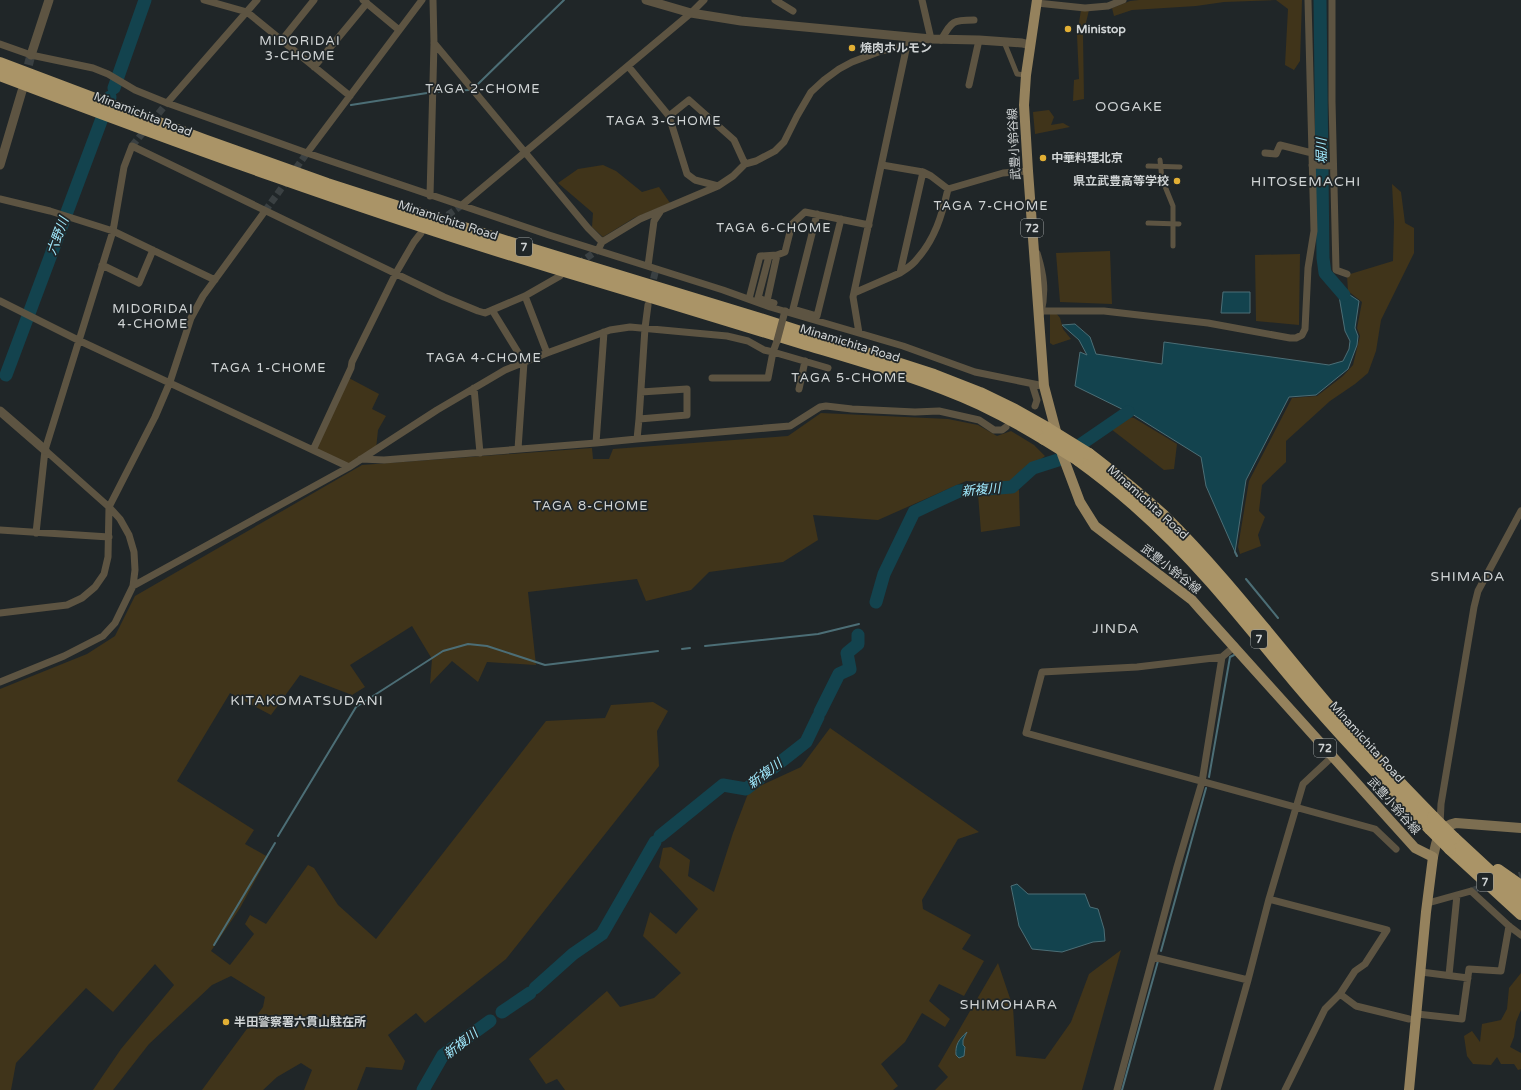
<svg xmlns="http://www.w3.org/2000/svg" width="1521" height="1090" font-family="'Varela Round','Noto Sans JP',sans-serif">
	<rect width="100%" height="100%" fill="#202628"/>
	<!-- green -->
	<path fill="#40341a" d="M1139,0H1302L1300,61L1294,70L1285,65L1288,9L1276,0L1224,2L1196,6L1132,10L1114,16L1112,8L1130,1Z
		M1081,10H1089L1083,35L1084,99L1073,101L1074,80L1079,79L1077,35Z
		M1049,110L1054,117L1051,125L1063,123L1070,127L1035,134L1033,112Z
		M603,165L616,171L642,192L659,187L670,203L634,218L603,237L592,227L593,213L558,183L578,169Z
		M1392,184L1401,192L1405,223L1414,228V253L1381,320L1376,351L1368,373L1355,384L1330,401L1286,441V462L1262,485L1259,511L1265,517L1258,535L1261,546L1240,554L1238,547L1249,481L1292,398L1317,396L1343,376L1353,365L1360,336L1357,328L1362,302L1348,291L1347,275L1393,261L1394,222Z
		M1110,251L1112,304L1060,302L1056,253Z
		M1300,254L1299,325L1256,321L1255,255Z
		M1050,313H1056L1060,318L1063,329L1071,339L1053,345L1050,343Z
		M347,377L379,394L372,409L386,416L378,430L376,449L349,467L313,450Z
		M821,413L948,419L978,425L997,436L1011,431L1034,445L1045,456L1010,483L966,481L878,520L813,515L818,540L783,562L709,572L691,590L646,601L637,579L528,592L536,665L487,662L478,682L452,661L430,684L432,659L412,626L350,665L365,687L352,695L300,675L271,715L230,693L177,781L254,830L245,844L268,857L240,908L211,951L230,965L254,934L245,924L250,915L266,924L308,865L314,868L338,905L376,939L546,721L605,718L611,705L653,702L668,711L657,731L659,766L506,959L425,1023L416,1013L388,1035L405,1061L402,1070L366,1067L357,1090H304L312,1070L301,1063L277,1077L263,1090H202L263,1007L265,997L231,976L212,985L149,1044L113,1090H93L121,1049L174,985L155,964L113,1012L86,988L16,1063L11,1090H0V689L87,654L115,636L135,596L362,465L592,448L593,459H609L613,449L788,436Z
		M1125,416L1134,418L1177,444L1174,469L1164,470L1111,429Z
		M1019,490L1020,526L981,532L978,494Z
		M830,728L979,832L958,839L922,900L923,909L971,935L962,949L984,961L964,996L939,984L929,1001L950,1019L945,1027L922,1013L905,1042L881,1064L898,1086L893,1090H565L557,1079L546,1084L529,1059L607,991L620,1007L654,998L681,973L643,936L650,912L676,934L698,909L659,867L663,848L671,847L690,860L688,876L714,892L733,833L749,791L801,767Z
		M1121,950L1082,1090H935L948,1077L938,1066L998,963L1013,1007L1016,1056L1045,1059L1071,1022L1089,974Z
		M1521,973V1010L1516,1022L1514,1037L1510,1047L1521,1053V1069L1518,1070L1514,1064H1501L1497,1057L1491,1065L1473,1064L1467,1056L1464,1036L1472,1031L1480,1042L1482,1024L1501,1020L1507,1009L1509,988Z"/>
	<!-- water -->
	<path fill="#13434e" stroke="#4c6e76" d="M1223,292H1250V313H1221Z
		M1350,295L1359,301L1355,328L1358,336L1357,345L1348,369L1316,395L1289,397L1246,480L1235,552L1206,486L1201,457L1132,414L1075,386L1080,352L1087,355L1079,340L1062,325L1075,324L1090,337L1096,354L1162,364L1164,342L1329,365L1343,361L1349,349L1350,341L1345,331L1339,296Z
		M1017,884L1028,894H1085L1090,907L1098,909L1104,929L1105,941L1093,942L1062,952L1032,949L1019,926L1011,886Z
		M967,1032L963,1040V1045L965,1047L964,1056L959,1058L956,1055C955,1045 959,1039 967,1032Z"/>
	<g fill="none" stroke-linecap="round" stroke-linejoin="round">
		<!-- stream -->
		<path stroke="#4c6e76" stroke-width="2" d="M477,85L564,0
			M439,92L469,90
			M351,105L427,93
			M1235,552L1237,556
			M1246,579L1278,618
			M705,646L818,634L859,624
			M682,649L690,648
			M1209,777L1230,657L1234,655
			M278,836L356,707L443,651L468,644L487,646L545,665L658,651
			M214,945L275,843
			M1161,951L1206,788
			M1122,1090L1158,961"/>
		<!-- river -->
		<path stroke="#13434e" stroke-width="13" d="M1320,0L1323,258L1325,273L1344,295
			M114,88L145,0
			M6,375L110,97
			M876,602L884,574L914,512L959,491L1012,487L1033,468L1058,460L1128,412
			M820,712L839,674L850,669L847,653L858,644V635
			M660,836L723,785L746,789L806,742L818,717
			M535,988L573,954L602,934L655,842
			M502,1012L530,993
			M423,1090L443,1055L490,1021"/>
		<!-- minor-tunnel -->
		<path stroke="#3a4042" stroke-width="7" stroke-dasharray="7 3.5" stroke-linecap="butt" d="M132,146L167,103
			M265,211L307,153
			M439,221L462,205
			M578,264L598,250
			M651,289L656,269
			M1509,879L1521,875
			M1471,891L1491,884"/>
		<!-- tertiary-tunnel -->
		<path stroke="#3a4042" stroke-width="9" stroke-dasharray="9 4.5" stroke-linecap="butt" d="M25,78L31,55"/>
		<!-- pedestrian -->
		<path stroke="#5d5442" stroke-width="5" d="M1004,42L1017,74L1026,75
			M1160,160L1162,179L1173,206V246"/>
		<!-- minor -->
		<path stroke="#5d5442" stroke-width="7" d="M204,0L247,12L350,96
			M363,0L399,30
			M775,0L793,11
			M922,0L931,39
			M1332,0V101L1336,270L1347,274
			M1037,3L1085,8L1108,6L1123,0
			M282,40L314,0
			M941,40C952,21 952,20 974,20
			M434,43L588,228L602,242
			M0,44L31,55L93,68L108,74L135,90L167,103L307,153L549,235L723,290L770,307L903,346L975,372L1044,386
			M628,66L669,116L687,174L695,180L718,186
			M314,67L367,3
			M969,85L979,40
			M167,103L257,0
			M669,116L689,100L734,140L745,164
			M307,153L422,0
			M1265,153L1276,154L1280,145L1312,153
			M1312,165L1333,166
			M923,172L931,176L948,189L1003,173L1028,171
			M430,196L434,43L433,0
			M0,199L50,211L113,231L215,280
			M462,205L691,13L704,0
			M817,214L793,309L817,316L841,219
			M598,250L602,242L640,219L718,186L733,176L745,164L756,161L775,151L784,142L797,116L811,92L824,80L839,69L852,62L881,51L907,45L915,37
			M1037,253C1044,275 1046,291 1041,313
			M102,265L139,283L153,250
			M648,266L654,221L660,212
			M900,273C906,269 913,265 917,259C935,239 942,215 948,189
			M854,293L900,273L923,172L882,165
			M525,296L547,353
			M749,299L760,256L777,255L785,252L792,224L805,212L869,225
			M0,301L78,340L349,467
			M766,301L758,298L769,256
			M774,303L767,301L777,255
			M492,310L524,362L518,449
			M1039,311H1104L1208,323L1290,338H1296L1302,335L1305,329L1308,268L1314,231L1308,0
			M604,332L596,443L637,439L639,419L687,415V389L641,392
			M859,333L853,297L907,45
			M712,378H768L773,352L828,368
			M1032,384L1037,400L1035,406
			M474,388L480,453
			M799,389L805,361
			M639,419L645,328L648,305
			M637,439L790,426L820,407L826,406L852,409L915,412L939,411L979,420L994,430H1002L1006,427
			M313,450L351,368L352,362L396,273L414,242L421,233
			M361,459L384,460L596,443
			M0,530L109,537
			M36,533L45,450L113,231L124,167L132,146L444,297L478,311L485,313L525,296L560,276
			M133,586L349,467L437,410L505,370L547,353L610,330L630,327L727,336L748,341L764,350L773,352L777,341
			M0,613L67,605L82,598L95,587L104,574L108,557L109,507L155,417L170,382L191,318L203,296L265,211
			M1235,646L1222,657L1137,667L1042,672L1026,733L1375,829L1396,849
			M0,682L64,656L103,636L115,623L133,586L135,570L134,552L129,535L120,519L109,507L45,450
			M1440,825L1441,804L1474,607L1478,591L1521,511
			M1269,899L1387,930L1365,964L1355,971L1340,994L1325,1009L1285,1090
			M1428,903L1471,891L1509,926L1521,935
			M1153,957L1248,980
			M1421,972L1468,978
			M1449,975L1457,895
			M1340,994L1356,1006L1409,1019
			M1417,1014L1462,1019L1469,969L1501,971L1509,926
			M1117,1090L1177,867L1202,782L1222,657
			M1217,1090L1248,980L1269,899L1303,784L1333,756"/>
		<!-- tertiary -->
		<path stroke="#5d5442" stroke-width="9" d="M646,0L691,13L741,21L931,39L979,40L1022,43L1030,45
			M31,55L49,0
			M0,165L22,91
			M0,411L45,450"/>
		<!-- secondary -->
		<path stroke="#7c6e51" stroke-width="10" d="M1433,857C1437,841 1437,827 1456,823L1521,828"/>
		<!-- primary -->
		<path stroke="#95825d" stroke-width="10" d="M1037,0L1026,75L1024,105L1028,171L1044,386L1062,454L1080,502L1095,526L1192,600L1199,608L1415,848L1433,857L1426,912L1409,1090"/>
		<!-- motorway -->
		<path stroke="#aa9467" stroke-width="12" d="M0,63L204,140L327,184L511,243L760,319L934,375L980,393L1015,410L1047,428
			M0,75C182,144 365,211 551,267C635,292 718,317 802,343C862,361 923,378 980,404C1003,415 1023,426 1044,439
			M1089,454C1115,474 1140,494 1164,516C1225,576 1277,646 1333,711C1365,747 1399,782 1433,817
			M1078,460C1127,495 1171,537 1211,582C1240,615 1267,649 1295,682C1338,733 1384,781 1430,829
			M1454,838L1521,900
			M1450,849L1521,914
			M1498,870L1521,886"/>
		<!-- pedestrian-bridge -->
		<path stroke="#5d5442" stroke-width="5" d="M1148,166L1180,167
			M1148,223L1179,224"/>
		<!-- minor-bridge -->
		<path stroke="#5d5442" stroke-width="7" d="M777,341L785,311"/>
		<!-- motorway-bridge -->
		<path stroke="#aa9467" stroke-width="12" d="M1047,428L1089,454
			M1044,439L1078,460
			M1433,817L1454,838
			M1430,829L1450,849"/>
	</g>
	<!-- markers -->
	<g fill="#e2af34" stroke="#202628" stroke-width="1.5">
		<circle cx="1068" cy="29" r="4"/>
		<circle cx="852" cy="48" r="4"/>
		<circle cx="1043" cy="158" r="4"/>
		<circle cx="1177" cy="181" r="4"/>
		<circle cx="226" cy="1022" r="4"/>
	</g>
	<g text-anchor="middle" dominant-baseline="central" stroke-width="3.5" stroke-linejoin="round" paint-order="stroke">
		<!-- shield labels -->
		<g fill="#202628" stroke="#9ba0a1" stroke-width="1">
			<rect x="1021" y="219" width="22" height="18" rx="3"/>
			<rect x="516" y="238" width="16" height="18" rx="3"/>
			<rect x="1251" y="630" width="16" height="18" rx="3"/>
			<rect x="1314" y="739" width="22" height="18" rx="3"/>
			<rect x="1477" y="873" width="16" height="18" rx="3"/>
		</g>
		<g font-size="11" font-weight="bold" fill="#d0d4d5">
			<text x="1032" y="228">72</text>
			<text x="524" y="247">7</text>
			<text x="1259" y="639">7</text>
			<text x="1325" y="748">72</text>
			<text x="1485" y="882">7</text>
		</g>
		<!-- poi labels -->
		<g font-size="12" font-weight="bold" fill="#d0d4d5" stroke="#202628" text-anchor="start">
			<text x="1076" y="29">Ministop</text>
			<text x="860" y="48">焼肉ホルモン</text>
			<text x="1051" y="158">中華料理北京</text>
			<text x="1169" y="181" text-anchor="end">県立武豊高等学校</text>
			<text x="234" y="1022">半田警察署六貫山駐在所</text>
		</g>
		<!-- street labels -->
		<g font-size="12" fill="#d0d4d5" stroke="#202628">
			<text transform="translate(143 114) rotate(21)">Minamichita Road</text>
			<text transform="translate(1014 144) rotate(-93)">武豊小鈴谷線</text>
			<text transform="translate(448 220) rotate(18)">Minamichita Road</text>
			<text transform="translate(850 343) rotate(17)">Minamichita Road</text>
			<text transform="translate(1148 502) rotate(42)">Minamichita Road</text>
			<text transform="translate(1171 569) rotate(38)">武豊小鈴谷線</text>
			<text transform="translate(1367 742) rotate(48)">Minamichita Road</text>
			<text transform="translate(1394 806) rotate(48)">武豊小鈴谷線</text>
		</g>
		<!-- neighbourhood labels -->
		<g font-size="13" letter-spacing="1" fill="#d0d4d5" stroke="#202628">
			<text x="300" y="41">MIDORIDAI<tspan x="300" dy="15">3-CHOME</tspan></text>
			<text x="483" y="89">TAGA 2-CHOME</text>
			<text x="664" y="121">TAGA 3-CHOME</text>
			<text x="991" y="206">TAGA 7-CHOME</text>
			<text x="774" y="228">TAGA 6-CHOME</text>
			<text x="153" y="309">MIDORIDAI<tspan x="153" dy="15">4-CHOME</tspan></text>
			<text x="484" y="358">TAGA 4-CHOME</text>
			<text x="269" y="368">TAGA 1-CHOME</text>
			<text x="849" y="378">TAGA 5-CHOME</text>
			<text x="591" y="506">TAGA 8-CHOME</text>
		</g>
		<!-- water labels -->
		<g font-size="13" font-style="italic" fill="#a0eafe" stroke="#202628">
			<text transform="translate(1322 151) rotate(-91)">堀川</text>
			<text transform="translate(58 236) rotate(-70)">六野川</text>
			<text transform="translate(981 490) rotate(-5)">新複川</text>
			<text transform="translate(765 774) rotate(-37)">新複川</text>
			<text transform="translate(461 1044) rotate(-38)">新複川</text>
		</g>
		<!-- quarter labels -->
		<g font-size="14" letter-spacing="1" fill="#d0d4d5" stroke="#202628">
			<text x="1129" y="106">OOGAKE</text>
			<text x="1306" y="181">HITOSEMACHI</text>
			<text x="1468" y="576">SHIMADA</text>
			<text x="1116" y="628">JINDA</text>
			<text x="307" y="700">KITAKOMATSUDANI</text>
			<text x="1009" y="1004">SHIMOHARA</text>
		</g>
	</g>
</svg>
